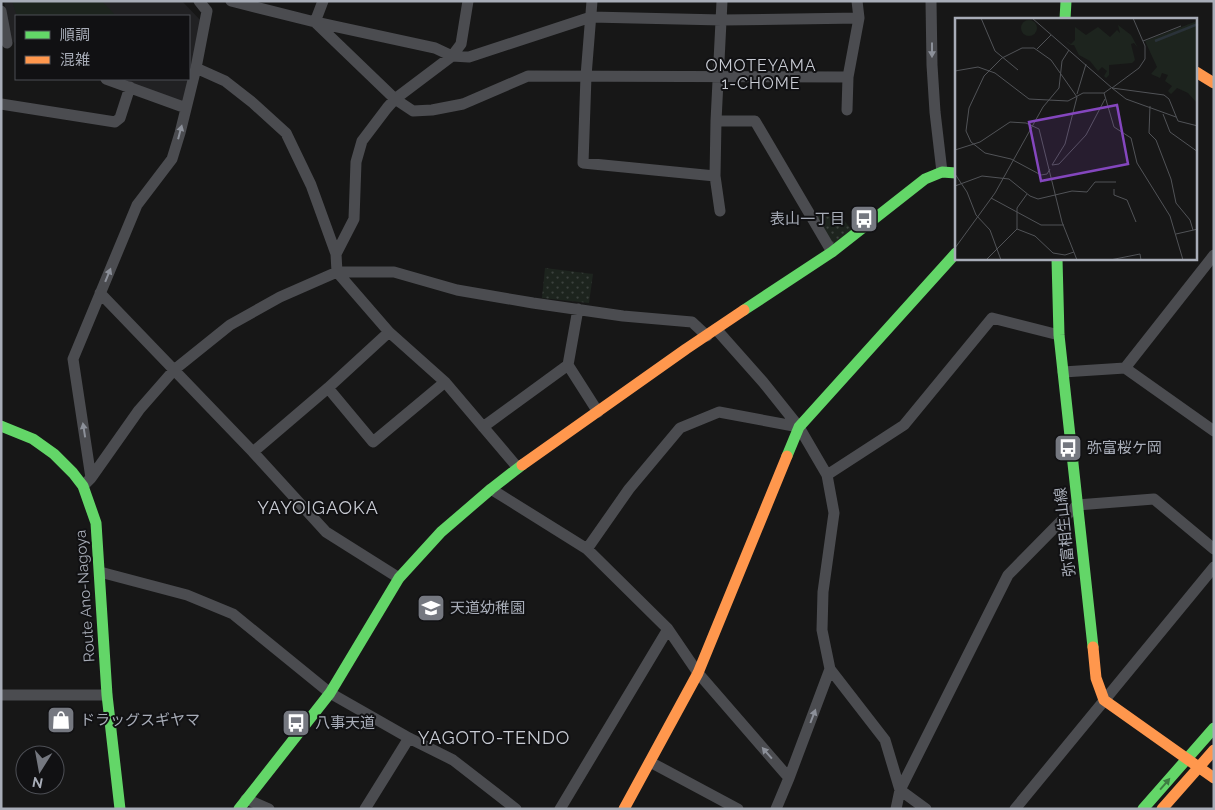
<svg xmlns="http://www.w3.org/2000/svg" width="1215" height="810" font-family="Raleway,'Noto Sans JP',sans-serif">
	<defs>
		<pattern id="park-dots" width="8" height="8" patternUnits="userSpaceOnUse" patternTransform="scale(1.25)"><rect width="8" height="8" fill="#1d241e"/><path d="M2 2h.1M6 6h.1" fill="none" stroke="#3b413d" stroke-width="1.8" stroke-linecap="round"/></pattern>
	</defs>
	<rect width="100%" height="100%" fill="#171717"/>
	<!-- built -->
	<path fill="#212123" d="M4,1H182L202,22L184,101L182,103L115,79H189V16H16V44L10,39Z"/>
	<!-- green -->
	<path fill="#1d241e" d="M12,1H102L115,15L114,16H17Z"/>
	<!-- park -->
	<path fill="url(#park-dots)" d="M815,216L841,217L853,231L833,247Z
		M545,268L593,274L589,303L542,298Z"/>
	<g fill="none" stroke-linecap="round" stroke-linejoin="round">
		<!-- street -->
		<path stroke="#4b4c50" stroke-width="11" d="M231,1L315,22L435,48L452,56L469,57L591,17L722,20L859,18
			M323,1L315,22L395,99L413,111L432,110L463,104L528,76L848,77
			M592,1L586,76L583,163L715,176
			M931,1L932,65L935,112L942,172
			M1,11L7,43
			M196,68L225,81L253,103L286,133L311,185L336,254L337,272L389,332L445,382L518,468
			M106,79L186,108
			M1,104L115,122L120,118L130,87
			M847,110L848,77L859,18L857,1
			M716,121H755L832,252
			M720,211L715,176L716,121L722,1
			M336,254L354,219L356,162L362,141L387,108L395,99L452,56L461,44L468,1
			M100,293L253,452L326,532L399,578
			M578,309L568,365L598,412
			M716,329L763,382L799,427L827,475L834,513L823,592L822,630L830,669L885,740L900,790L926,809
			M1125,368L1214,255
			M1063,372L1125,368L1214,431
			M328,388L373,442L445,382
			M483,427L568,365
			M253,452L328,388L389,332
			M827,475L904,425L992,318L1059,335
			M91,478L73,359L137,205L172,159L180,133L196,68L207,11L199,1
			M83,486L91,478L139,410L174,370L230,325L280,297L337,272H394L457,290L533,303L623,316L692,322L707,336
			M491,489L587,549L668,629L698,673L789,778L776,809
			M587,549L629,489L680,428L719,412L799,427
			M100,572L187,595L233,614L330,693L409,738L453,760L516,809
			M1,695H107
			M650,762L738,809
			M789,778L830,669
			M246,799L269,809
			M365,809L409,738
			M560,809L668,629
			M896,809L900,790L1008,575L1077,505L1154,499L1214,549
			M1015,809L1214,567"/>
		<!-- fast -->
		<path stroke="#63d668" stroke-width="11" d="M1065,19L1066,1
			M1057,259L1059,335L1093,647
			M744,310L832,252L925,179L942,172L956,173
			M1,426L33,439L54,454L73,473L83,486L96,523L107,695L120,809
			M787,456L799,427L956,253
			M239,809L330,693L399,578L441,532L491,489L522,465
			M1143,809L1214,728"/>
		<!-- slow -->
		<path stroke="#ff974d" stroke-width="11" d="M1196,72L1214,83
			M522,465L686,349L744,310
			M1093,647L1096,678L1104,700L1214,778
			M624,809L698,673L787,456
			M1162,809L1214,750"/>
	</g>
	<!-- one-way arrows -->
	<defs><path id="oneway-solid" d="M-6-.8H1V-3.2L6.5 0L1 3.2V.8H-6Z" transform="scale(1.25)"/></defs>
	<g fill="#8c9099">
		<use href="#oneway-solid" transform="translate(932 50) rotate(90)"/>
		<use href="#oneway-solid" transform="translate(180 132) rotate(-75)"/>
		<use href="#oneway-solid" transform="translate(108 275) rotate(-68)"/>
		<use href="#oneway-solid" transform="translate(84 430) rotate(-99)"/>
		<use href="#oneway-solid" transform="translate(813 716) rotate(-69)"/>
		<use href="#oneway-solid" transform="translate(767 753) rotate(-131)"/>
	</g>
	<use fill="#3e7d42" href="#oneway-solid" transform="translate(1165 784) rotate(-49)"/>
	<!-- icons -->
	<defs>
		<symbol id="bus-square" viewBox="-11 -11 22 22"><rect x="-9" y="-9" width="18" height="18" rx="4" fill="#757880" stroke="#111113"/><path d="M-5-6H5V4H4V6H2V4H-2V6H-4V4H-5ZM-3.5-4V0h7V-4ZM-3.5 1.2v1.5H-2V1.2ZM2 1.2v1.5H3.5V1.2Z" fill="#fff"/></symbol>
		<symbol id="school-square" viewBox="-11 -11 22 22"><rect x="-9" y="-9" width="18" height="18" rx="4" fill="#757880" stroke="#111113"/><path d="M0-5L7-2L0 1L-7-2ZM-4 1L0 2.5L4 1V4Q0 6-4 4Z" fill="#fff"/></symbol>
		<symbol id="shop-square" viewBox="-11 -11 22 22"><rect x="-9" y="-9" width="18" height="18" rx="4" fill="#757880" stroke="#111113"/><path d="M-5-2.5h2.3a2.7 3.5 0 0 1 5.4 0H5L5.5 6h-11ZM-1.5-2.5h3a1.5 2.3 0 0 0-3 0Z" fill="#fff"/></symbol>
	</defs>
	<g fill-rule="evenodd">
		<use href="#bus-square" x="848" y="203" width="32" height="32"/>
		<use href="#bus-square" x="1052" y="432" width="32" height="32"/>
		<use href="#school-square" x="415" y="592" width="32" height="32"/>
		<use href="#shop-square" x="45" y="704" width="32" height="32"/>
		<use href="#bus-square" x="280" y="707" width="32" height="32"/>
	</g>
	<g text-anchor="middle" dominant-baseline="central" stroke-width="4" stroke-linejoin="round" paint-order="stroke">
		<!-- poi labels -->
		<g font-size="15" fill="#a8adb8" stroke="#111113" text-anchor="start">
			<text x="845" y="219" text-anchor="end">表山一丁目</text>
			<text x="1087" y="448">弥富桜ケ岡</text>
			<text x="450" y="608">天道幼稚園</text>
			<text x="80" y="720">ドラッグスギヤマ</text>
			<text x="315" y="723">八事天道</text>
		</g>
		<!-- street labels -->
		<g font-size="15" fill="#a8adb8" stroke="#111113">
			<text transform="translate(1065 532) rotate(-96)">弥富相生山線</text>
			<text transform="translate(85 596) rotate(-94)">Route Ano-Nagoya</text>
		</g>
		<!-- neighbourhood labels -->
		<g font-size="16" letter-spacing="1" fill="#c9ccd4" stroke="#111113">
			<text x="761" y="65">OMOTEYAMA<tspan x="761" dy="18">1-CHOME</tspan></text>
		</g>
		<!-- quarter labels -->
		<g font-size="18" letter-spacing="1" fill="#c9ccd4" stroke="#111113">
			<text x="318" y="507">YAYOIGAOKA</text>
			<text x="494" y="737">YAGOTO-TENDO</text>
		</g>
	</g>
	<!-- overview -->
	<g transform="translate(955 18)">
		<rect width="242" height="242" fill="#171717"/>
		<path d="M163,7L176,17L183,30L179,25L176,26L180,42L177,45L154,47V57L151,60L149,58L152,53L147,49L143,53L135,43L124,37L119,27H116L109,22L116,26L120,22V9L131,17L143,9L155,19L162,12L165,15Z" fill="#1d241e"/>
		<path d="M242,3V85L233,75L222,70L216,76L213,73L217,68L210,63L213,57L207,55L205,60L196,56L202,49L190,23Z" fill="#1d241e"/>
		<path d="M66 10a8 8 0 1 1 16 0a8 8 0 1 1-16 0Z" fill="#1d241e"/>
		<path fill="none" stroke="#2a3239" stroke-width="2.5" d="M200,23L243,6"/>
		<path fill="none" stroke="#515357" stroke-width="1" d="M26,0L40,33L63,52M77,0L157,70L209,77L214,81L223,103L243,108M178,0L190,28V41L184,50L157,70L171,81L221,99M188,23L226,8M82,31L96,17M0,53L23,49L40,55L74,81L113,83L128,75H149M156,70L149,75L159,109L176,120L182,145L215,198L228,242M122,76L131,46M195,88L194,115L201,122L216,161L221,185L235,202L238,212M208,96L215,114L243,134M0,132L25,124L55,104L71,105L84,111L107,204L122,242M97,147L104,146L131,117L150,81M95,151L92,156L86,157L56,141L30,135L16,124L11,113L14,90L29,58L47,40L67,30H79L96,42L122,79L110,126L97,147M0,156L12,174L21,197L35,212L46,242M0,168L27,158L54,161L75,178L83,181L117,173L132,174L140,164H161M159,171V177L172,182L181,204M72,176L62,190V211L80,218L98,235L110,237L119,234M36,180L86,207H109M221,216L243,211M0,230L40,175L88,89L104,70L107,43L114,32M31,242L62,211M155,242L185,236L186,242"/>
		<path fill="#8446be" fill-opacity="0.15" stroke="#8446be" stroke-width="2.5" d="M162,87L173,146L86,163L74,104Z"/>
		<rect width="242" height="242" fill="none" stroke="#a8adb8" stroke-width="2.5"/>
	</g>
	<!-- border -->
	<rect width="1215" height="810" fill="none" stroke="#a8adb8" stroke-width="5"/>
	<!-- legend -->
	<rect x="15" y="15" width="175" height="65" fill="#111113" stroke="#4d4f55"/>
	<rect x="25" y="31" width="25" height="8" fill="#63d668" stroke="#4d4f55"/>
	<text x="60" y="40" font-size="15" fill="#a8adb8">順調</text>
	<rect x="25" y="56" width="25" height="8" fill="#ff974d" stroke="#4d4f55"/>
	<text x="60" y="65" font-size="15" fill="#a8adb8">混雑</text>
	<!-- north arrow -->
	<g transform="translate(40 770) rotate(191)"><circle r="24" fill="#111113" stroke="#4d4f55"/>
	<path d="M0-4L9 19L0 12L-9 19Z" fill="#757880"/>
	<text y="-8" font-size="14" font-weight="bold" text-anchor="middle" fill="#a8adb8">N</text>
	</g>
</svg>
